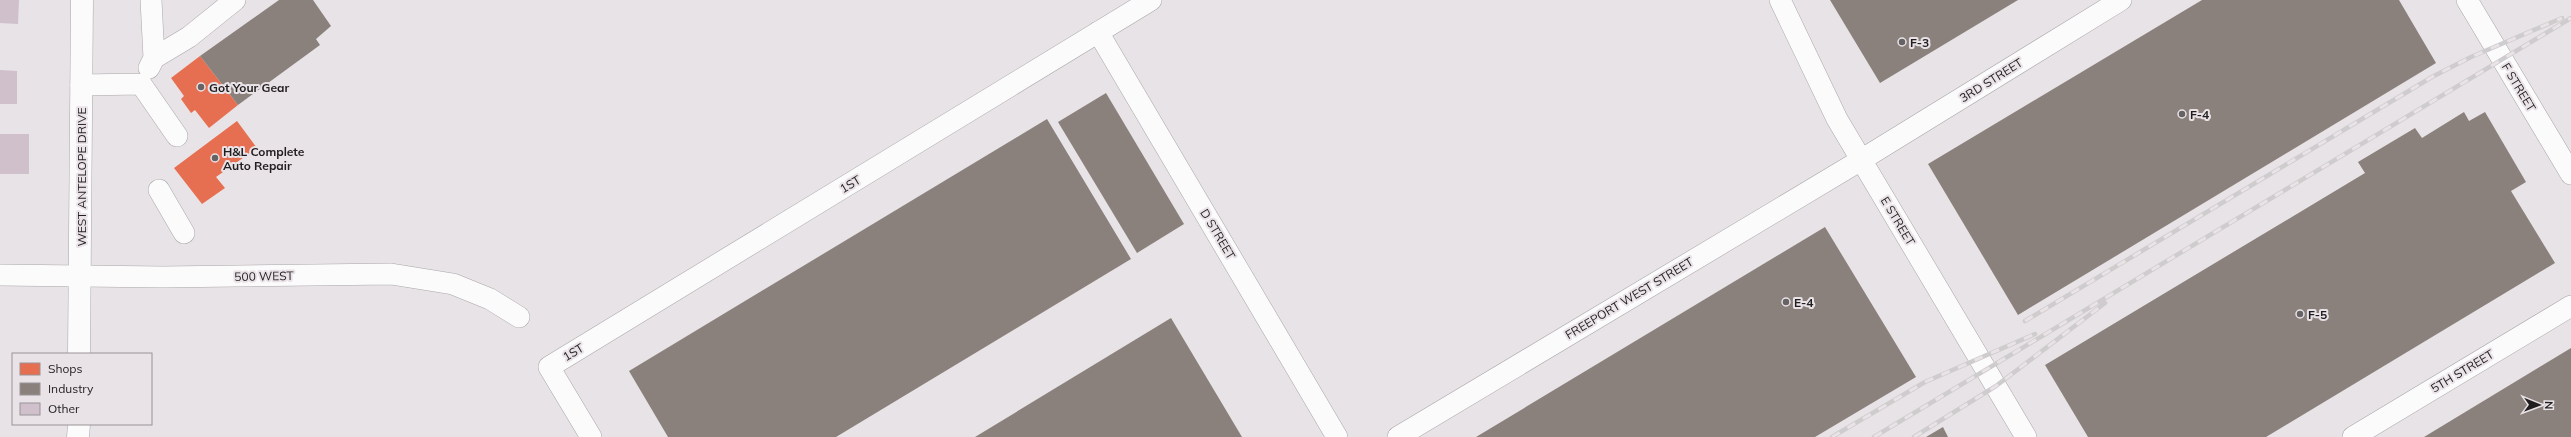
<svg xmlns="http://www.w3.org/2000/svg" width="2571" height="437" font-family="Mulish,sans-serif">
	<rect width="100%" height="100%" fill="#e8e3e6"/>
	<!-- shops -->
	<path fill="#e76f51" d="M200,56L238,105L209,128L195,110L191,113L181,99L184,96L171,78Z
		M237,121L257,148L216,177L225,188L202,204L174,168Z"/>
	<!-- industry -->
	<path fill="#8a817c" d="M279,0H313L331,26L316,39L320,45L238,105L200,56Z
		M1830,0H2018L1880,83Z
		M2202,0H2399L2436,63L2018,315L1928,164Z
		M1106,93L1184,224L1137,253L1058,122Z
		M2464,112L2469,121L2485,112L2526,182L2511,191L2555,263L2266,437H2088L2045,365L2365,173L2358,162L2415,128L2422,138Z
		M1047,119L1131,259L836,437H668L629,371Z
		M1825,227L1916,377L1815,437H1476Z
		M1171,318L1242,437H975Z
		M2571,348V437H2424Z
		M1943,427L1948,437H1926Z"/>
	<!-- building -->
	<path fill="#d0c0cc" d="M0,0H19L18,24L0,23Z
		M0,70L17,71V104H0Z
		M0,134H29V174H0Z"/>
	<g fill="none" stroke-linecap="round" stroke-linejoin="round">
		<defs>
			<path id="minor" d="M1780,0L1837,119L2026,437
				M2467,0L2571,174
				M1098,32L1337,437
				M154,58L189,37L235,0
				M149,68L154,58L151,0
				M81,85L141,84L177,136
				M159,190L184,233
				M0,275L163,277L391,274L453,284L490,299L519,317
				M591,437L549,367L1151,0
				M1398,437L1861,160L2121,0
				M2353,437L2571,306"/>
			<path id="major" d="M79,354L82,0
				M78,437L79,424"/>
		</defs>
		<!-- minor casing -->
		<use href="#minor" stroke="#aaa7a9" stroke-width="22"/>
		<!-- major casing -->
		<use href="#major" stroke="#aaa7a9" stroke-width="23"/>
		<!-- minor -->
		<use href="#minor" stroke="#fcfbfb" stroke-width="21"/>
		<!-- major -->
		<use href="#major" stroke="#fcfbfb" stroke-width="22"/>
		<defs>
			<path id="rail" d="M2025,321L2432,77L2471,57L2562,18
				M1832,437L1925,382L2035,334
				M1874,437L2571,18
				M1914,437L1996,386L2105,303"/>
		</defs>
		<!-- rail casing -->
		<use href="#rail" stroke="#cecccd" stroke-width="4.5"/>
		<!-- rail -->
		<use href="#rail" stroke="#e9e2e7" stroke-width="3" stroke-dasharray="9" stroke-linecap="butt"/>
	</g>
	<!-- markers -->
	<g fill="#666365" stroke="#e9e2e7" stroke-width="1.5">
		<circle cx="1902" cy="42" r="4"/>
		<circle cx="201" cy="87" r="4"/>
		<circle cx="2182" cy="114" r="4"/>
		<circle cx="215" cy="158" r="4"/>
		<circle cx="1786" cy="302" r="4"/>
		<circle cx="2300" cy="314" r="4"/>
	</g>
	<g text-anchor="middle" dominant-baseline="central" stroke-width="4" stroke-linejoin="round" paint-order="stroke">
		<!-- poi labels -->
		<g font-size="12" font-weight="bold" fill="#201e1f" stroke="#e9e2e7" text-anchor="start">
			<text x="1910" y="42">F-3</text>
			<text x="209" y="87">Got Your Gear</text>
			<text x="2190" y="114">F-4</text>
			<text x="223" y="151">H&amp;L Complete<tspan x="223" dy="14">Auto Repair</tspan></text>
			<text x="1794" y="302">E-4</text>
			<text x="2308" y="314">F-5</text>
		</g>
		<!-- street labels -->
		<g font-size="12" fill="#201e1f" stroke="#e9e2e7">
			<text transform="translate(1991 80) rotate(-32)">3RD STREET</text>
			<text transform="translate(2519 87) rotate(59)">F STREET</text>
			<text transform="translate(81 177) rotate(-90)">WEST ANTELOPE DRIVE</text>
			<text transform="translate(850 184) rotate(-31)">1ST</text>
			<text transform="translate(1898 221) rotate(59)">E STREET</text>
			<text transform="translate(1218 234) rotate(59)">D STREET</text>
			<text transform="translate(264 276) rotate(-1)">500 WEST</text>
			<text transform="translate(1629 298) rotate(-31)">FREEPORT WEST STREET</text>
			<text transform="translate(573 352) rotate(-31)">1ST</text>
			<text transform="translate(2462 371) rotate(-31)">5TH STREET</text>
		</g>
	</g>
	<!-- legend -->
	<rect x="12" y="353" width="140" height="72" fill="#e9e2e7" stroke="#999497"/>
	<rect x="20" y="363" width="20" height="12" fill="#e76f51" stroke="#999497"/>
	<text x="48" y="373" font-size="12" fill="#201e1f">Shops</text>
	<rect x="20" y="383" width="20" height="12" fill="#8a817c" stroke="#999497"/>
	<text x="48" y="393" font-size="12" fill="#201e1f">Industry</text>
	<rect x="20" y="403" width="20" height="12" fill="#d0c0cc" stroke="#999497"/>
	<text x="48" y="413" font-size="12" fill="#201e1f">Other</text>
	<!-- north arrow -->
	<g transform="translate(2539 405) rotate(91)" stroke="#e9e2e7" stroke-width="3" paint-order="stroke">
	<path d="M0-3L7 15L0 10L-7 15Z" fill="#201e1f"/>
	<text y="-6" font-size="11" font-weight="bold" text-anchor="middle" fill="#201e1f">N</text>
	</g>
</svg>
